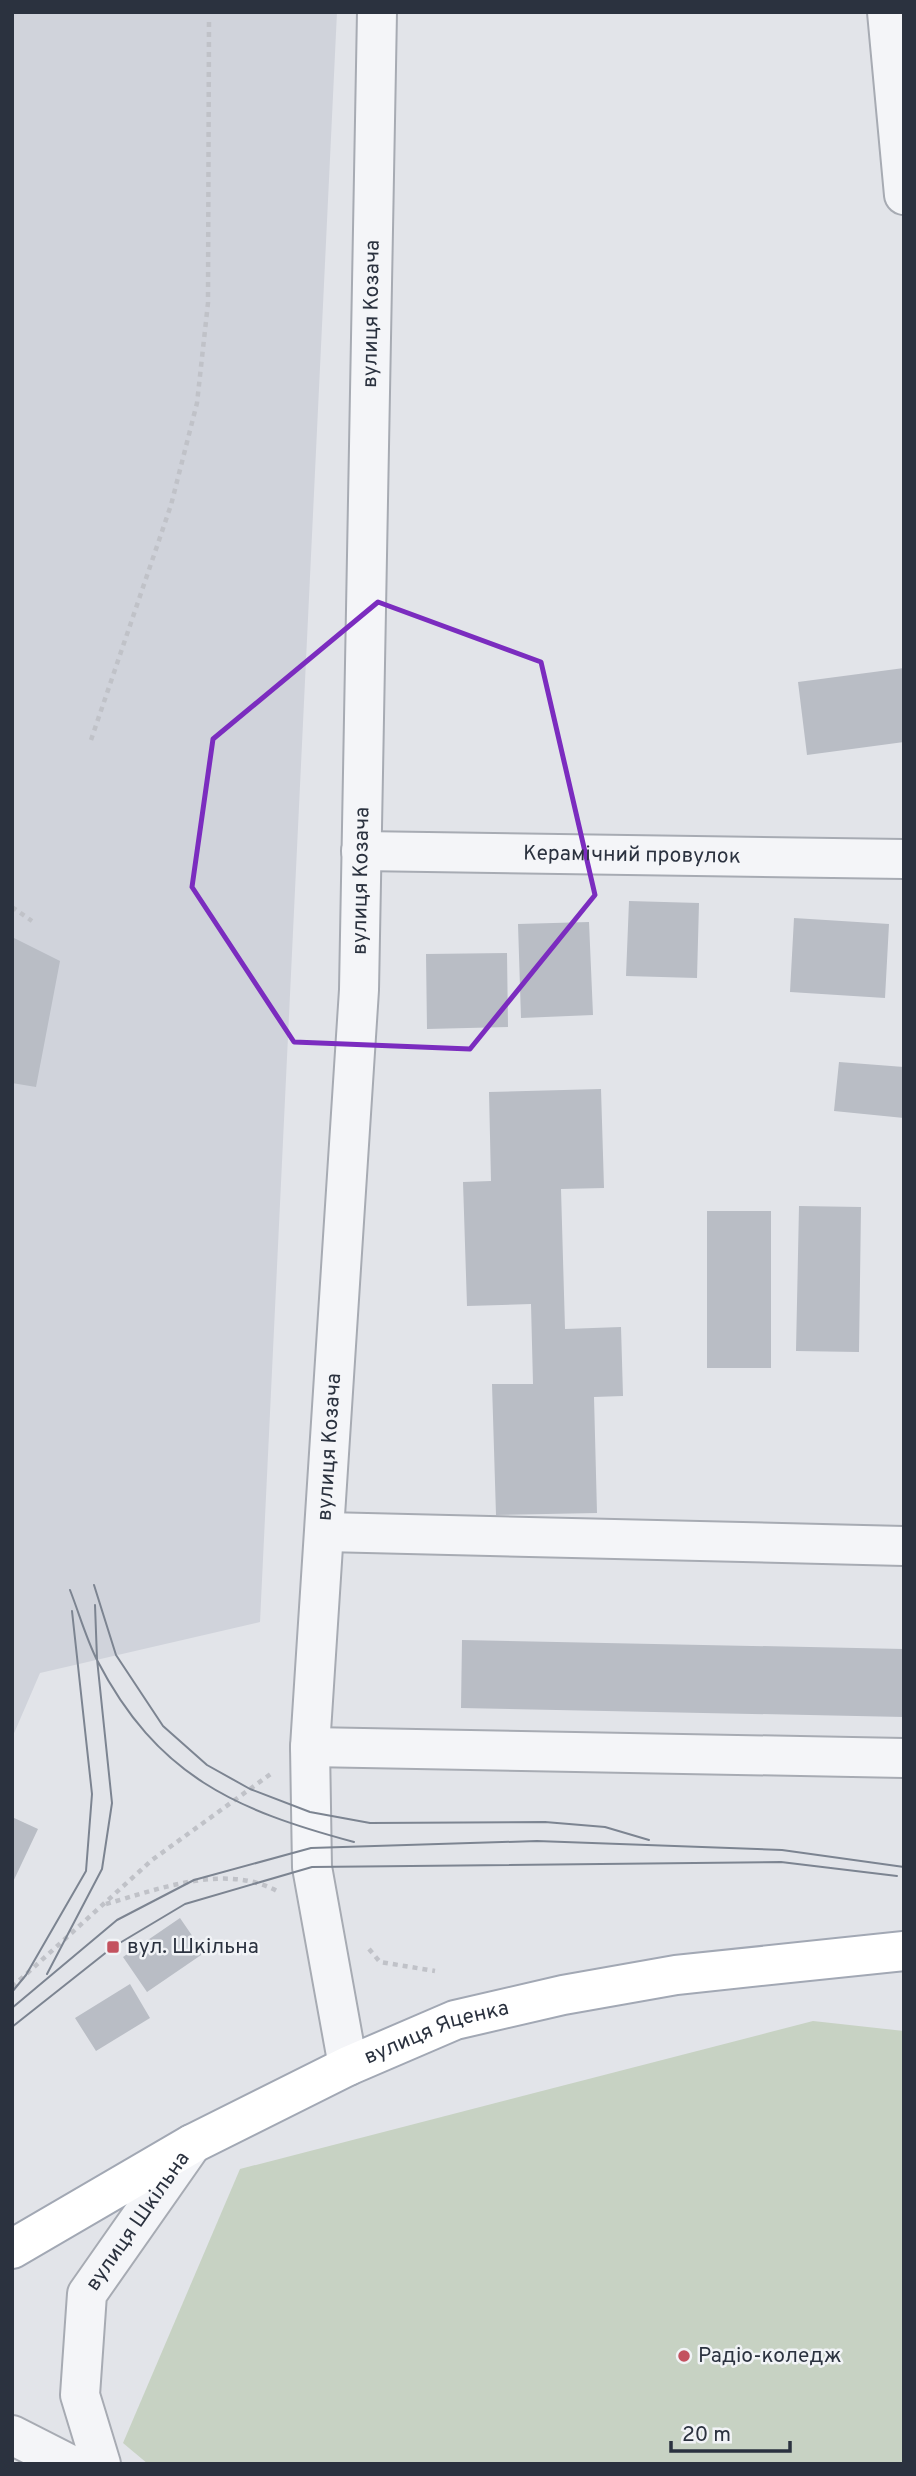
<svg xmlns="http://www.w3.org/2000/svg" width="916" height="2476" font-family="Overpass,sans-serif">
	<rect width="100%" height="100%" fill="#e2e4e9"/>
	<!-- built -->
	<path fill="#d0d3db" d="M12,12H337L260,1622L40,1673L12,1738Z"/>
	<!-- green -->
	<path fill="#c7d2c3" d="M813,2021L904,2031V2464H148L123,2443L240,2169Z"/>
	<!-- building -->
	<path fill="#b9bdc5" d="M904,668V742L807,755L798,682Z
		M629,901L699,903L697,978L626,976Z
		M794,918L889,924L885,998L790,992Z
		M589,922L593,1015L521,1018L518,924Z
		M12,937L60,961L36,1087L12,1083Z
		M507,953L508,1027L427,1029L426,954Z
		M839,1062L904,1067V1118L834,1111Z
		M601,1089L604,1188L561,1189L565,1329L621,1327L623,1396L594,1397L597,1513L496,1515L492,1384H533L531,1304L467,1306L463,1182L491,1181L489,1092Z
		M799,1206L861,1207L859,1352L796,1351Z
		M707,1211H771V1368H707Z
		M462,1640L904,1649V1717L461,1708Z
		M12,1817L38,1829L12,1884Z
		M180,1918L204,1953L147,1992L123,1957Z
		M130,1984L150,2018L96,2051L75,2018Z"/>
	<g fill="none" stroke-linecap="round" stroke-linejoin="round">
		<defs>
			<g id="minor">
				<path d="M887,12L904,195"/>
				<path id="s1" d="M361,851L904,859"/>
				<path d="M326,1532L904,1546"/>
				<path d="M310,1747L904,1758"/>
				<path id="s2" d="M348,2066L312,1867L310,1747L359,990L377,12"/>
				<path d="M12,2435L69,2464"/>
				<path id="s3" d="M101,2464L80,2395L87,2294L192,2144"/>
			</g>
			<g id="major">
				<path id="s4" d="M12,2249L192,2144L348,2066L455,2020L563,1995L676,1975L904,1951"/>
			</g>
		</defs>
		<!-- minor casing -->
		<use href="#minor" stroke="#a7abb3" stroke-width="42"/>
		<!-- major casing -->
		<use href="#major" stroke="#a2a8b4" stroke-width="42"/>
		<!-- path -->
		<path stroke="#c0c2c8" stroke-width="4.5" stroke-dasharray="5 5" stroke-linecap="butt" d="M91,740L171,505L197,403L208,303L209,17
			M12,907L32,921
			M106,1904C159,1889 225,1863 277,1891
			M369,1949L380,1962L435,1971
			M12,1987L152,1860L272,1773"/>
		<!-- minor -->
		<use href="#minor" stroke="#f4f5f8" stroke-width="38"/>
		<!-- major -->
		<use href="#major" stroke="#fff" stroke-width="38"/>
		<!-- tram -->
		<path stroke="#7c8491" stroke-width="2" d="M94,1585L116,1655L163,1726L207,1765L250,1789L310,1812L370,1823L545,1822L605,1827L649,1840
			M70,1590C79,1613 86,1638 97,1660C157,1776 235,1810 354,1842
			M47,1974L102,1869L112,1803L97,1659L95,1605
			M12,1992L26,1975L86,1871L92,1794L72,1611
			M12,2008L117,1920L194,1880L311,1848L537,1841L782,1850L904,1867
			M12,2027L113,1947L185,1904L312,1867L781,1862L897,1876"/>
	</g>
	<!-- marked area -->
	<path fill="none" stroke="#7b2cbf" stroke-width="5" stroke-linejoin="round" d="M378,602L541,662L595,895L470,1049L294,1042L192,887L213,739Z"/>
	<!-- markers -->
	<g fill="#c3525f" stroke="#f1f3f6" stroke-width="2.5">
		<rect x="106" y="1940" width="14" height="14" rx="3.5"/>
		<circle cx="684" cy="2356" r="7"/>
	</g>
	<g text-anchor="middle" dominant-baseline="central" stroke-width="5" stroke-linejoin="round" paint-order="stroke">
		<!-- street labels -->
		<g font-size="21" fill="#2b323f" stroke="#f1f3f6">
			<text stroke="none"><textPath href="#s2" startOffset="1757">вулиця Козача</textPath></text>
			<text stroke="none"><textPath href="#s1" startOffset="271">Керамічний провулок</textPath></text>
			<text stroke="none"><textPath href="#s2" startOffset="1190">вулиця Козача</textPath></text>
			<text stroke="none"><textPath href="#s2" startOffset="623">вулиця Козача</textPath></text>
			<text stroke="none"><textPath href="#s4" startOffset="478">вулиця Яценка</textPath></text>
			<text stroke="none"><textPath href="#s3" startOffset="262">вулиця Шкільна</textPath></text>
		</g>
		<!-- poi labels -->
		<g font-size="21" fill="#2b323f" stroke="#f1f3f6" text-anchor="start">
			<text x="127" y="1947">вул. Шкільна</text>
			<text x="698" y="2356">Радіо-коледж</text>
		</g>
	</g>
	<!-- border -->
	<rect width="916" height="2476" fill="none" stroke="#2b323f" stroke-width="28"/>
	<!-- scale -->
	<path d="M671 2441v10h119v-10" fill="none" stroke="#2b323f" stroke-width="3.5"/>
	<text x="682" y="2441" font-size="21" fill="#2b323f" stroke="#f1f3f6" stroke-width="5" paint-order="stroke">20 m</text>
</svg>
